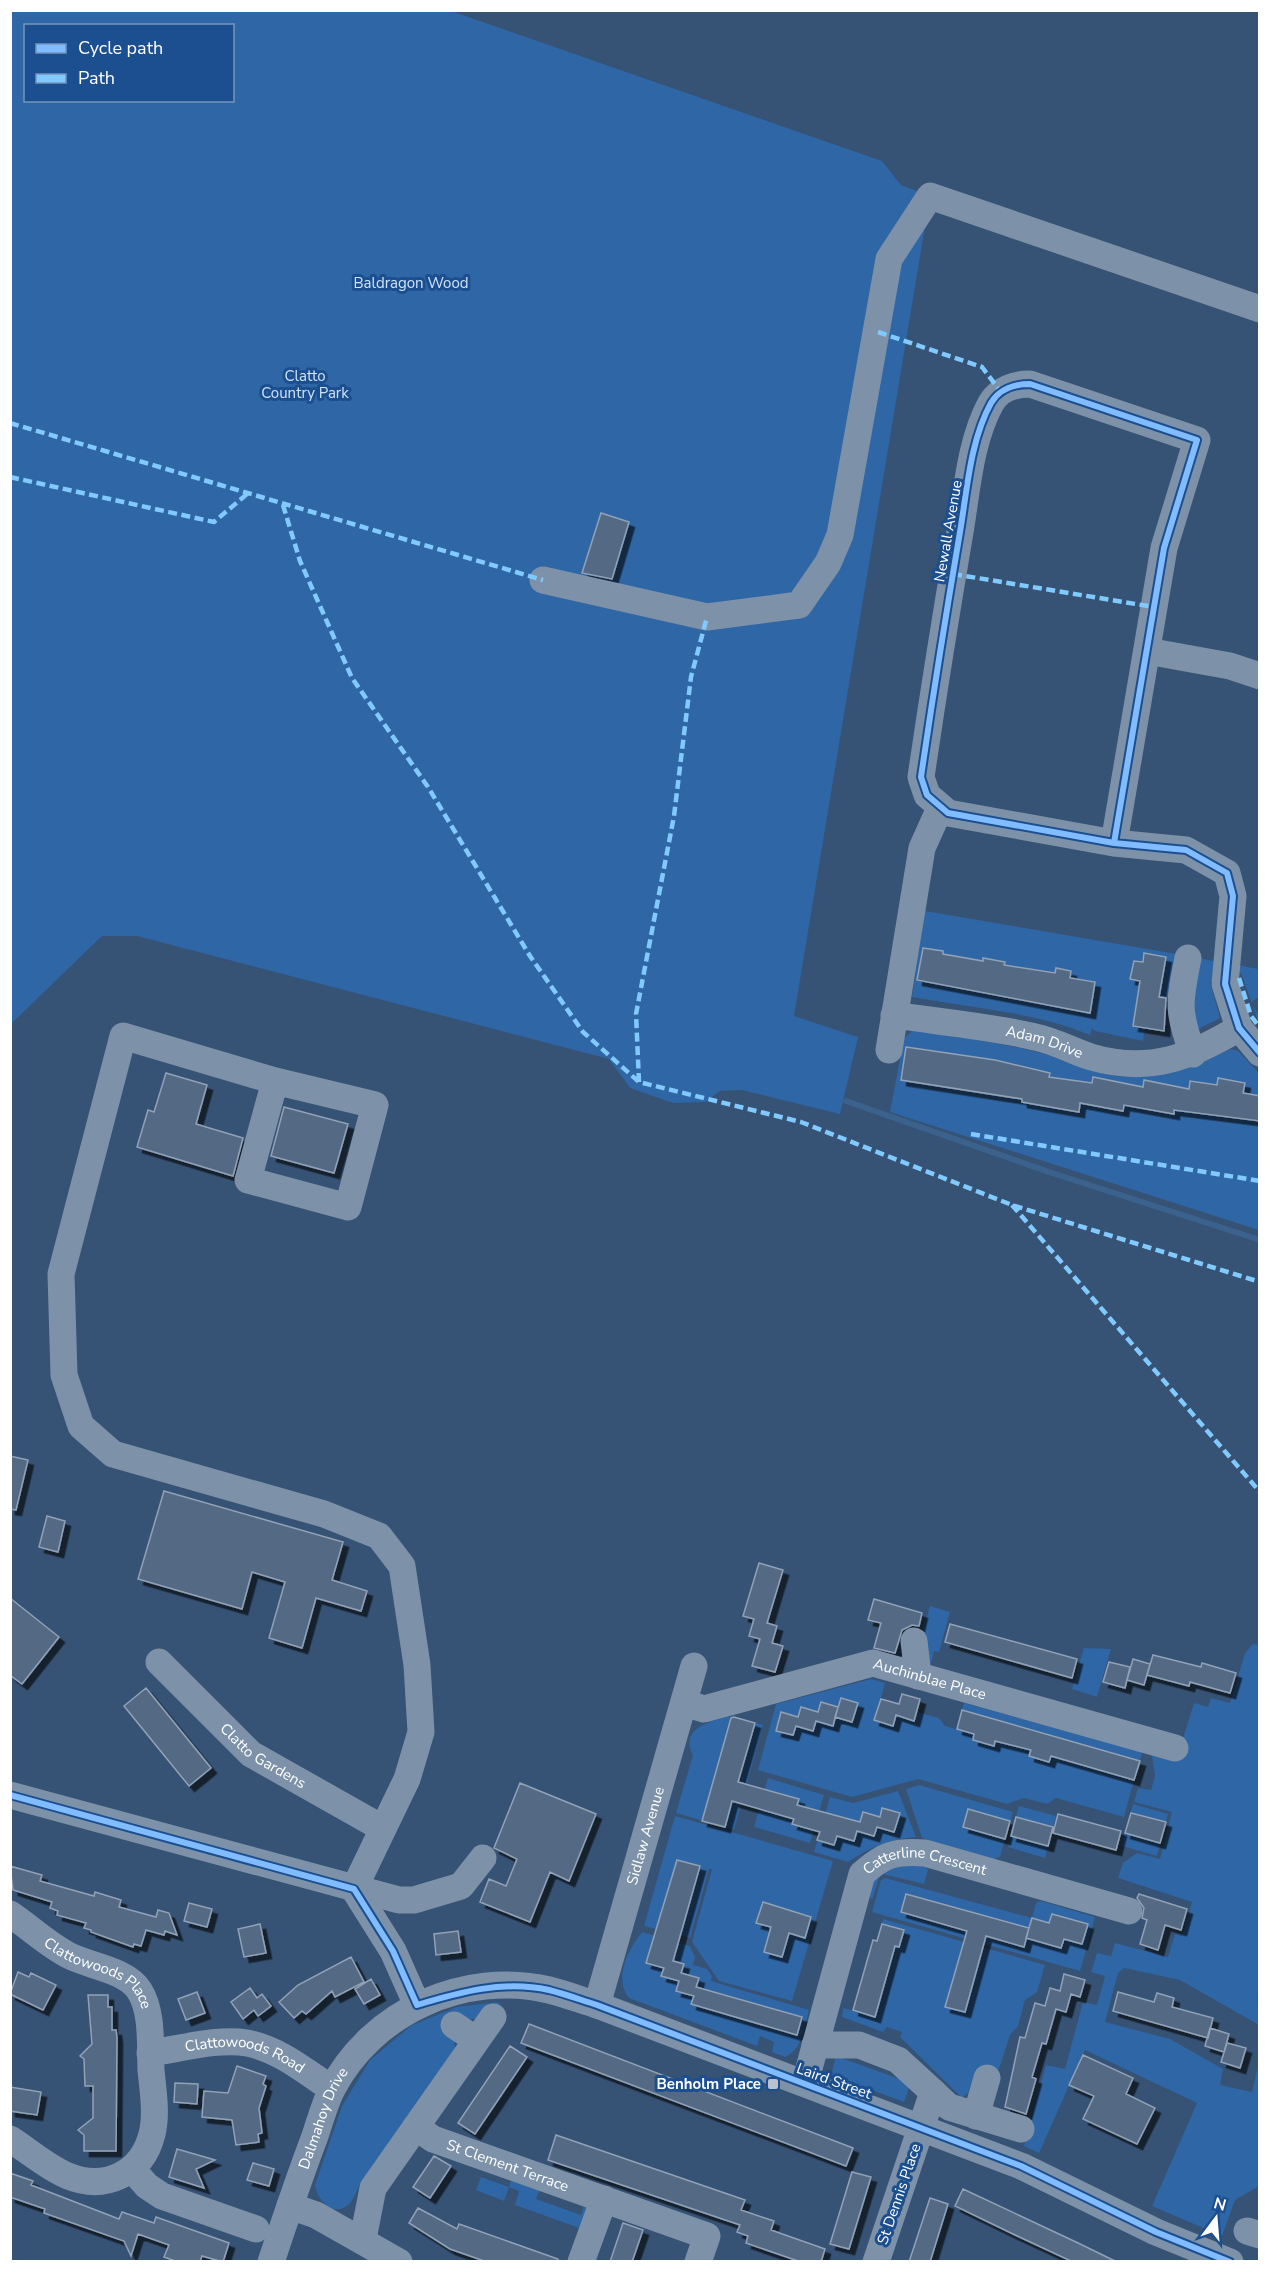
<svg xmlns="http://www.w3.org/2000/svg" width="1270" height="2272" font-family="'Nunito Sans',sans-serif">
	<defs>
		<filter id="shadow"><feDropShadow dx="5.5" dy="5.5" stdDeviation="0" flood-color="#0009"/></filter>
	</defs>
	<rect width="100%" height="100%" fill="#365274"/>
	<!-- green -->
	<path fill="#2f66a5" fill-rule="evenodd" d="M11,11H451L882,161L901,185L930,196L794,1016L858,1037L840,1114L742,1090L720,1091L705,1102L673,1103L630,1088L609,1059L137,936H102L11,1024ZM26,26H232V100H26Z
		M925,911L1177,954L1170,998L1138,994L1133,1025L1145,1028L1143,1041L1095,1031L1092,1028L1090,1035C1034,1012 972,1008 912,997Z
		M1197,958L1259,969V997L1251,1002L1259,1016V1023L1241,973L1210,982L1220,1018L1192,1032Z
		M914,1030C951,1036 991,1041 1028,1050C1049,1054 1068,1063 1089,1070C1139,1086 1186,1072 1231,1049L1238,1051L1259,1073V1230L890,1112L904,1038ZM1094,1077L1128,1084L1123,1111L1089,1105ZM1179,1087L1173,1114L1139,1108Z
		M930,1606L950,1612L939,1652L934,1651L931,1663L922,1660L920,1640Z
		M1253,1644L1259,1645L1260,1981C1255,1996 1259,2009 1259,2025L1180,1980L1124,1968L1118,1973L1105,2022L1170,2039L1223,2069L1220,2085L1252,2092L1259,2062V2186L1235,2200L1222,2236L1152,2206L1197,2103L1085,2050L1039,2153L1024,2146L1046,2065L1065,2069L1083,2002L1097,2005L1105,1976L1091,1972L1097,1953L1111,1956L1115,1943L1168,1957L1175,1934L1182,1936L1192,1902L1118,1878L1123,1863L1137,1853L1160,1859L1172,1812L1134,1802L1138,1788L1151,1790L1155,1776L1152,1756L1176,1761L1194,1703L1208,1707L1211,1698L1230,1703L1245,1653Z
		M1084,1648L1111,1649L1097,1697L1072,1689Z
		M871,1679L885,1683L875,1720L892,1726L896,1715L914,1720L917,1712L939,1718L945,1726L956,1729L964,1703L1142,1752L1140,1761L1119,1755L1113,1774L1134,1780L1124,1817L1056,1798L1047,1804L1024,1798L1007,1804L918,1779L852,1797L758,1770L776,1704ZM841,1698L858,1703L852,1722L835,1717L816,1721L812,1731L796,1726L793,1735L776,1731L781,1712L798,1717L818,1712L821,1702L838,1707Z
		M732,1716L763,1725L734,1830L676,1813L693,1755C678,1728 713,1720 732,1716Z
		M768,1778L824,1795L810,1843L754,1827Z
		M919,1785L1013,1812L1000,1857L993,1859L922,1838L906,1789Z
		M898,1791L916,1837C889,1839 871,1847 848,1862L814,1852L830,1797L853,1803Z
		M1133,1804L1168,1814L1157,1856L1122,1846Z
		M1019,1806L1056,1816L1045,1858L1008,1847Z
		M675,1816L833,1861L792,2001L719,1981L692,1942L712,1869H709L690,1938L644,1926Z
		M922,1861L928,1870L924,1884L883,1874L879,1878L872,1900L866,1890L875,1873Z
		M885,1878L1032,1918L1036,1903L1041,1901L1095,1917L1080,1971L872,1912L881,1880Z
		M883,1919L1045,1965L1037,1992L1025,2000L1018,2026L1010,2035L997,2075L976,2069L968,2093L962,2098L900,2037L902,2032L887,2027L883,2032L842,2017L843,2008L875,2016L895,1946L899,1947L904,1930L882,1924Z
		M642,1932L690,1946L695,1957L693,1965L707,1969L712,1976L711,1981L809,2010C804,2028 803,2049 785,2057L772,2052L774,2042L760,2036L757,2046L629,1998C613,1978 628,1950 642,1932Z
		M498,2002L504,2008L501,2019H468L446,2031L454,2041L456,2052L447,2060L360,2184C357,2190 353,2201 348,2205C332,2218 317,2199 315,2185L342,2106L370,2060L412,2025L457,2007Z
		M836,2056L905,2081L909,2088L904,2102L831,2075Z
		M513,2174L542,2184L536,2199L581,2215L586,2199L591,2211L585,2230L515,2205L519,2191L509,2187L504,2201L476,2190L481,2177L509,2187Z"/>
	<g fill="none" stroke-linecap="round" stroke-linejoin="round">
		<!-- stream -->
		<path stroke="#3b618d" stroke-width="6" d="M846,1101L1049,1172L1260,1240"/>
	</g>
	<!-- building -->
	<path fill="#526984" stroke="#92a2b6" stroke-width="1.5" filter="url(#shadow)" d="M601,513L629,522L612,579L582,573Z
		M923,948L943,951V954L983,961V958L1005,962L1004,965L1055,973L1056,968L1071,971L1070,978L1095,982L1090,1013L917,980Z
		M1144,953L1166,957L1159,997L1166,998L1164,1031L1133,1026L1140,981L1130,979L1134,961L1143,962Z
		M906,1047L995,1060L1050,1073L1049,1077L1092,1083L1093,1077L1143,1087L1144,1080L1189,1089L1190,1081L1217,1085L1218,1078L1245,1083L1243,1093L1260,1096V1121L1174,1110V1114L1124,1105L1123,1111L1080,1103L1079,1112L1022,1102V1099L901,1080Z
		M166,1073L207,1085L196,1124L243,1138L233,1176L137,1147L148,1110L154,1112Z
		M284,1107L348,1124L334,1173L271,1156Z
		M10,1456L28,1460L16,1510L10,1509Z
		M164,1491L343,1542L332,1580L367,1591L361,1611L316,1598L302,1648L269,1638L285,1582L252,1572L242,1609L138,1579Z
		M47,1516L65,1521L58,1552L39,1547Z
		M759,1563L783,1570L767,1623L777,1626L772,1643L783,1646L775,1672L752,1666L760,1639L749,1636L754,1619L743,1616Z
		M10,1598L59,1637L22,1684L10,1675Z
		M874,1599L922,1613L919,1626L912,1625L902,1630L895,1653L874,1648L881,1623L868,1620Z
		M950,1624L1077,1659L1072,1678L945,1642Z
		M1153,1655L1201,1667L1202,1663L1236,1673L1230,1693L1190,1682L1189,1686L1147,1675Z
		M1133,1659L1150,1664L1144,1685L1127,1680Z
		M1109,1662L1130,1667L1125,1688L1103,1682Z
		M146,1688L211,1768L189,1786L124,1706Z
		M902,1694L920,1699L914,1721L896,1715L893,1726L874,1720L881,1699L899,1704Z
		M841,1698L858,1703L852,1722L835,1717Z
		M821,1702L838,1707L833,1726L816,1721L813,1731L796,1726L793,1735L776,1731L781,1712L798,1717L801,1707L818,1712Z
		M962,1710L1140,1761L1134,1780L1051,1756L1049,1762L1029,1756L1031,1750L995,1741L994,1746L973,1740L974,1734L957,1729Z
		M734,1717L755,1723L738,1782L799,1799L797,1805L860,1822L863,1812L880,1817L882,1808L900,1813L894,1832L877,1827L874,1836L857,1831L854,1841L837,1836L834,1845L817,1840L820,1832L792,1824L794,1819L732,1801L725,1827L702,1821L731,1718Z
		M520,1783L596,1814L569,1881L550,1872L530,1922L480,1902L489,1879L506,1886L517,1859L494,1848Z
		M968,1809L1010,1821L1005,1839L963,1827Z
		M1131,1813L1166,1822L1160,1843L1125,1833Z
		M1058,1814L1121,1831L1116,1850L1053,1833Z
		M1016,1817L1053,1827L1048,1846L1011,1836Z
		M677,1860L700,1866L673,1961L684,1964L681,1973L699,1978L696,1987L802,2017L797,2035L691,2004L694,1996L676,1991L679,1981L661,1976L664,1968L646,1963Z
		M10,1866L42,1875L40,1881L94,1896L95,1892L121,1900L119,1907L156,1917L158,1910L169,1913L177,1935L165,1931L164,1935L146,1930L141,1946L134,1944L133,1947L91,1932V1930L84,1928L86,1923L57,1915L58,1911L50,1908L52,1902L13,1890Z
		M906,1894L1029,1928L1024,1947L986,1936L965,2012L945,2007L967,1931L901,1912Z
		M1139,1894L1187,1909L1181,1930L1165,1925L1158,1950L1140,1944L1147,1920L1142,1918L1144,1908L1137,1898Z
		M763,1902L811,1917L805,1938L789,1933L782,1957L764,1952L771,1927L756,1923Z
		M189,1903L212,1909L207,1927L184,1921Z
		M1052,1914L1088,1924L1082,1944L1064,1939L1061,1948L1026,1938L1032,1918L1049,1923Z
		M260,1924L266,1953L244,1957L238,1929Z
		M882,1924L904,1930L899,1947L895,1946L875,2017L853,2010L873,1940L877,1941Z
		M458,1931L461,1952L436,1955L434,1934Z
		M351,1957L364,1982L335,1997L332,1991L306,2014L302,2011L294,2018L279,2002L298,1985Z
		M18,1972L29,1977L31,1973L56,1985L43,2010L10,1994Z
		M1064,1974L1085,1980L1080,1997L1071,1994L1066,2012L1056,2009L1046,2044L1042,2043L1032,2077L1036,2079L1026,2114L1005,2107L1020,2037L1025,2038L1035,2003L1045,2006L1050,1988L1060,1991Z
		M371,1979L380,1995L364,2004L355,1989Z
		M250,1988L257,1998L262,1994L271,2006L258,2016L254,2010L243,2019L231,2002Z
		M197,1992L205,2013L186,2020L178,1999Z
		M1118,1992L1154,2002L1157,1993L1174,1998L1172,2007L1213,2018L1208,2038L1113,2011Z
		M88,1995H108V2007H112V2030H116L117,2038L116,2151H84V2135L78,2130L93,2118V2086H85L84,2059L80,2056L92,2044Z
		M529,2024L853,2148L846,2166L521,2043Z
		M1210,2028L1229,2034L1224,2052L1205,2046Z
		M1227,2043L1246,2048L1240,2068L1221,2062Z
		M510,2046L527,2057L475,2134L458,2123Z
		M1083,2055L1133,2078L1126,2094L1155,2108L1137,2144L1083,2119L1094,2096L1069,2085Z
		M237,2066L266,2076L263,2084L266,2086L259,2108L262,2133L258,2134L259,2142L236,2145L232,2120L202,2117L204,2091L228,2093Z
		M175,2083L198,2084L197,2104L174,2102Z
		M10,2087L41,2092L37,2115L10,2111Z
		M556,2135L745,2200L741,2210L774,2221L771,2230L825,2249L821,2262H801L746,2243L748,2236L737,2232L740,2225L548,2160Z
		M177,2149L215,2160L196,2169L204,2188L169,2177Z
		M434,2156L451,2166L430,2198L413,2187Z
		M253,2163L274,2169L269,2186L247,2180Z
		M852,2172L871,2177L849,2249L830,2244Z
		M10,2173L33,2181L31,2185L119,2219L122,2212L154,2223L156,2217L229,2243L223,2262L202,2256L200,2262H178L164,2257L169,2245L138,2234L131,2256L124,2241L44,2213L45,2209L10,2197Z
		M963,2189L1076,2242L1117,2262H1073L1013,2234L955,2206Z
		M930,2198L948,2204L930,2262H909Z
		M418,2208L457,2229L459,2224L558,2259V2262H487L450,2249L409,2223Z
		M623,2223L643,2230L632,2262H610Z"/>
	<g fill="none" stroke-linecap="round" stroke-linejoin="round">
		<!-- minor -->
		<g stroke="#7d92a8" stroke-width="27">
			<path d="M543,580L707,617L799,605L828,563L840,535L889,259L930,196L1260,309"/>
			<path d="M1147,651L1230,666L1260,676"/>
			<path d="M1114,843L1164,548L1197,440L1030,384C1015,384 999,389 991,403C970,441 967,491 960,532C946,614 933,695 921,777L927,795L948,813L1114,843L1186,850L1227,873L1233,896L1225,984L1239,1028L1260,1053"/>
			<path d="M1188,958C1179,1003 1177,1011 1193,1054"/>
			<path id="s1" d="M894,1015C941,1022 989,1026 1035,1037C1055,1041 1072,1051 1091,1057C1149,1074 1191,1057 1239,1028"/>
			<path d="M889,1050L922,848L940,808"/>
			<path d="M275,1081L248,1180L348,1207L375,1105L275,1081L123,1036L61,1274L64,1375L81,1426L113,1454L324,1514L379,1536L402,1566L417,1665L421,1732L407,1779L354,1889"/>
			<path d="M914,1641L918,1676"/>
			<path id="s2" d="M159,1662L251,1754L382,1828"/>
			<path id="s3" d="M684,1703L704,1709L873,1663L1175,1748"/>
			<path d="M10,1795L399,1900H414L461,1886L483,1858"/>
			<path d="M354,1889L393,1951L417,2005"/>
			<path id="s4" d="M10,1914C31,1928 48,1945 70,1956C90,1966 126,1970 139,1990C153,2011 150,2046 151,2070C153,2091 157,2114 152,2134C142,2174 105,2191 68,2176C48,2168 29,2151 10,2139"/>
			<path id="s5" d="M597,2005L694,1666"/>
			<path d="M454,2025L476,2040"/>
			<path d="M815,2045H859L898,2060L933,2092L876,2262"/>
			<path id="s6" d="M150,2053C181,2049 216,2038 247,2043C279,2049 306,2072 332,2089"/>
			<path id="s7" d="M805,2083L862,1874C884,1854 895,1851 925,1853L1129,1911"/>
			<path d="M933,2092L949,2107L1021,2129"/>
			<path d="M976,2116L987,2078"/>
			<path id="s8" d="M416,2127L433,2139L707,2236L698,2262"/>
			<path d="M132,2169L147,2186L162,2196L256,2229"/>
			<path d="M290,2206L316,2215L399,2262"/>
			<path d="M1247,2231L1260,2235"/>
			<path d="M363,2239L373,2188L493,2017"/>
			<path id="s9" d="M271,2262C285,2220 299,2178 315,2136C320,2121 325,2103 332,2089C372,2012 464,1970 549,1990C565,1994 581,2000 597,2005L1021,2166L1156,2232L1230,2262"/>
			<path d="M581,2262L604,2199"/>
		</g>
		<!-- quiet -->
		<path stroke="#80caff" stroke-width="4.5" stroke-dasharray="9 4.5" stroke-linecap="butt" d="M878,332L982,367L1001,392
			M10,423L543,580
			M10,477L214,522L247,494
			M283,505L300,561L352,678L428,787L530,956L583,1032L639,1082L801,1122L1012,1205L1260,1282
			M953,574L1154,607
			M1239,978L1251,1016L1260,1028
			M639,1082L636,1014L674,816L691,677L707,617
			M971,1134L1260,1181
			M1012,1205L1260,1492"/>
		<defs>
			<path id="cycleway" d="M1114,843L1164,548L1197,440L1030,384C1015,384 999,389 991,403C970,441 967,491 960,532C946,614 933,695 921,777L927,795L948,813L1114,843L1186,850L1227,873L1233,896L1225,984L1239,1028L1260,1053
				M10,1795L354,1889L393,1951L417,2005C460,1992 503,1980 549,1990C565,1994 581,2000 597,2005L1021,2166L1156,2232L1230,2262"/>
		</defs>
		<!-- cycleway casing -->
		<use href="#cycleway" stroke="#1b4f8f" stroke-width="10"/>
		<!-- cycleway -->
		<use href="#cycleway" stroke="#80bcff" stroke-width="6"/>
	</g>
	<!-- markers -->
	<rect fill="#b9c2ce" stroke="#1b4f8f" stroke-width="2" x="767" y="2078" width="12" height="12" rx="3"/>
	<g text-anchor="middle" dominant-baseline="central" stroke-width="6" stroke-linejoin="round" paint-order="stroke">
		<!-- park labels -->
		<g font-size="15" fill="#cfe3fa" stroke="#1b4f8f">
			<text x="411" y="283">Baldragon Wood</text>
			<text x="305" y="376">Clatto<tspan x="305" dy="17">Country Park</tspan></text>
		</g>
		<!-- street labels -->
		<g font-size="15" fill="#fff" stroke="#1b4f8f">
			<text transform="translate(948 531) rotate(-80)">Newall Avenue</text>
			<text stroke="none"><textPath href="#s1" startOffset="153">Adam Drive</textPath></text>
			<text stroke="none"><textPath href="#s3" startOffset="255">Auchinblae Place</textPath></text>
			<text stroke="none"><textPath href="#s2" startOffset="141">Clatto Gardens</textPath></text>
			<text stroke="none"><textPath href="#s5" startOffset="176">Sidlaw Avenue</textPath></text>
			<text stroke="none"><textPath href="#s7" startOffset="285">Catterline Crescent</textPath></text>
			<text stroke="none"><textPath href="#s4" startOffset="108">Clattowoods Place</textPath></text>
			<text stroke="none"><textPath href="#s6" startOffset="98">Clattowoods Road</textPath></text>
			<text transform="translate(834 2081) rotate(20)">Laird Street</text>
			<text stroke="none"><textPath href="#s9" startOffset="153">Dalmahoy Drive</textPath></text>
			<text stroke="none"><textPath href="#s8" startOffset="100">St Clement Terrace</textPath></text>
			<text transform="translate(899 2194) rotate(-71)">St Dennis Place</text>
		</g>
		<!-- poi labels -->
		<g font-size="15" font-weight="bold" fill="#fff" stroke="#1b4f8f" text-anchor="end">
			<text x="761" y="2084">Benholm Place</text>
		</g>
	</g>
	<!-- border -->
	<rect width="1270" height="2272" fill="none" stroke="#ffffff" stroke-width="24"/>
	<!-- legend -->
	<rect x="24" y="24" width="210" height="78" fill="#1b4f8f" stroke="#7695bc" stroke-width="1.5"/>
	<rect x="36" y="44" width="30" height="9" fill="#80bcff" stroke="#7695bc" stroke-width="1.5"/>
	<text x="78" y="54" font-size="18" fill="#ffffff">Cycle path</text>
	<rect x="36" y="74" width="30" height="9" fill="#80caff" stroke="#7695bc" stroke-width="1.5"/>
	<text x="78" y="84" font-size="18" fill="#ffffff">Path</text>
	<!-- north arrow -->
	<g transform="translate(1216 2218) rotate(16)" stroke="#1b4f8f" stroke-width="4.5" paint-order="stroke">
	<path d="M0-4.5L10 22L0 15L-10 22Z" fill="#ffffff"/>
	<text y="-9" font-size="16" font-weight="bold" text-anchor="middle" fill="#ffffff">N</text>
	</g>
</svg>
